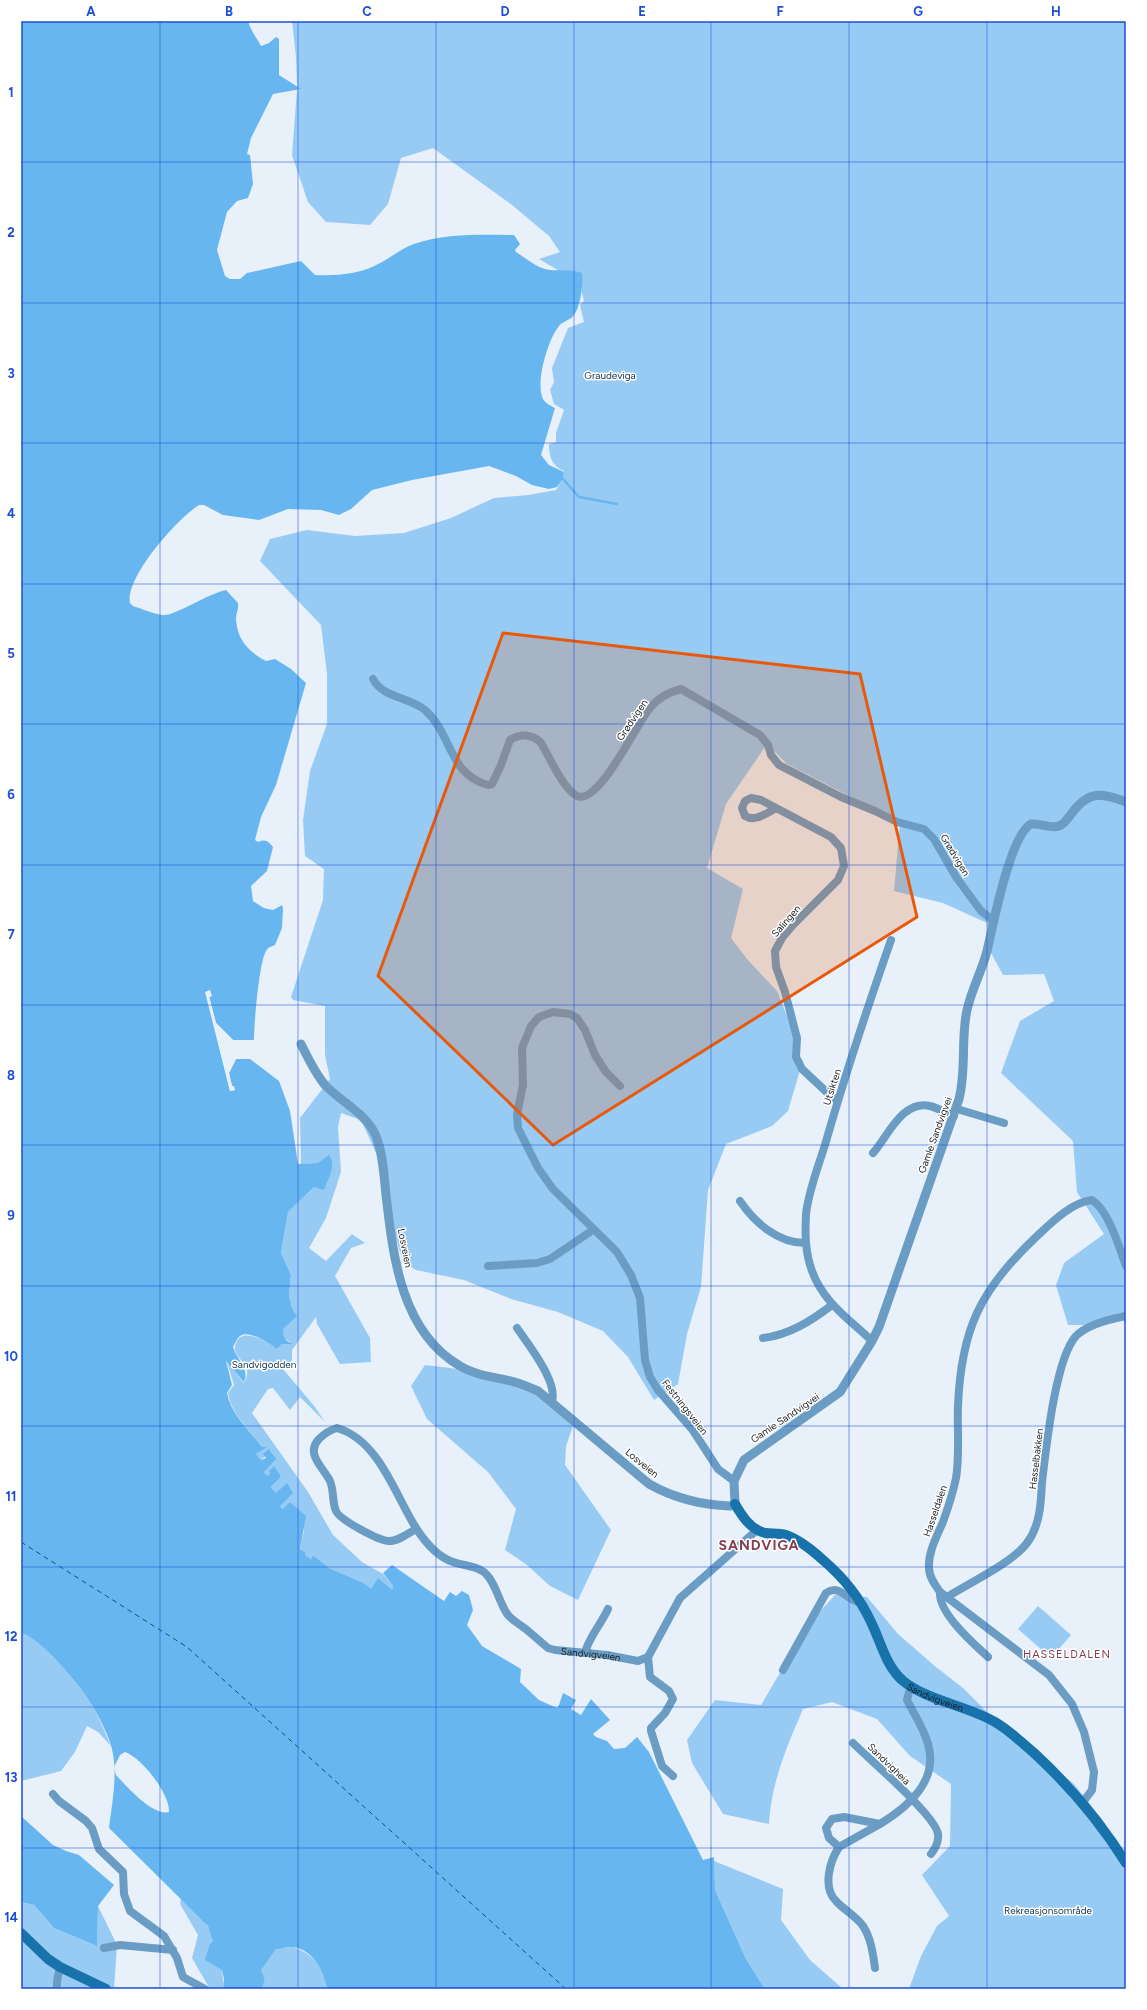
<svg xmlns="http://www.w3.org/2000/svg" width="1147" height="2010" font-family="Figtree,sans-serif">
	<rect width="100%" height="100%" fill="#e8f1f9"/>
	<!-- green -->
	<path fill="#97cbf4" d="M292,21H1126V1327L1123,1319L1087,1325H1068L1056,1285L1064,1263L1104,1234L1077,1192L1073,1141L1001,1073L1020,1021L1054,1001L1044,974L1003,975L991,953L987,923L943,903L894,891L900,822L787,764L767,744L726,804L707,868L743,889L731,938L747,959L777,991L794,1033L795,1056L803,1060L788,1111L772,1126L726,1144L708,1190L701,1287L687,1334L678,1384L654,1400L628,1357L603,1331L558,1312L511,1299L464,1280L416,1270L403,1262L389,1215L382,1166L361,1120L341,1113L338,1127L341,1172L326,1218L309,1248L326,1261L352,1234L365,1243L351,1248L335,1276L370,1338L371,1362L340,1364L317,1324L316,1317L292,1350V1360L283,1369L315,1407L325,1422L300,1397L290,1410L273,1388L268,1389L252,1413L308,1492L333,1535L362,1562L383,1574L393,1586L392,1590H371L364,1583L329,1568L313,1555L311,1559L305,1555V1552L300,1549L304,1530L303,1525L280,1506L276,1493L271,1487L281,1477L270,1473L268,1476L264,1472L274,1458L271,1451L261,1460L256,1454L266,1447H262C250,1430 231,1414 228,1393L234,1385L227,1362L244,1383C246,1379 248,1375 247,1371C246,1363 237,1358 235,1350C234,1346 236,1344 237,1341C244,1327 269,1343 277,1349L282,1344H293L283,1337V1329L296,1314L292,1308L289,1296L291,1275L281,1253L288,1212L314,1187L318,1163L301,1164L300,1118L330,1079L325,1055V1006L293,1000L291,997L323,900L324,869L305,856L303,820L310,771L327,724V674L321,625L260,561L270,539L307,530L355,536L404,533L451,518L494,498L528,495L556,490L563,479L564,471C552,466 549,457 549,444L556,442V433L564,410L554,404L550,390L554,382L552,368L568,328L584,322L580,305L584,301L582,293V273L561,272L539,259L560,252L549,236L512,205L433,148L401,158L388,204L370,225L326,222L308,202L292,155L297,90L300,89L297,87L296,57Z
		M425,1365C463,1369 503,1375 537,1392C548,1398 563,1416 573,1426L566,1446L565,1465L611,1530L578,1600L550,1586L527,1565L505,1550L516,1509L488,1472L427,1419L411,1386Z
		M836,1594L867,1597L898,1634L936,1667L963,1688L997,1722L1074,1784L1104,1822L1126,1856V1989H909L921,1956L937,1926L949,1916L922,1875L950,1846L951,1784L910,1756L877,1719L832,1702L803,1709C787,1746 771,1783 769,1824L723,1814L692,1763L687,1740L715,1700L761,1705L810,1622Z
		M1038,1606L1071,1635L1051,1658L1018,1629Z
		M21,1633C39,1637 78,1683 88,1699C98,1714 104,1730 111,1746L98,1732L87,1726L75,1752L61,1771L21,1781Z
		M714,1861L783,1889L781,1920L810,1960L843,1989H765L746,1959L715,1890Z
		M181,1898C190,1907 201,1915 207,1925C216,1938 225,1974 223,1989H210L192,1958L198,1935L180,1904Z
		M21,1902L34,1905L54,1928L97,1946L98,1906L117,1945L114,1989H21Z
		M292,1947C313,1953 324,1967 327,1989H262L265,1979L260,1970L276,1949Z"/>
	<!-- water -->
	<path fill="#68b6f0" fill-rule="evenodd" d="M21,21H248C251,31 256,37 261,46L269,43L276,37L279,39V75L301,89L273,94L251,138L247,154L250,155L253,184L248,198L237,201L227,212L217,250L225,276L230,279H240L247,273L301,261L315,275C337,276 361,274 380,263C392,257 402,248 414,244C447,233 480,235 514,235L520,244L515,250L516,252C526,258 538,269 550,270C562,271 570,269 582,273C584,282 580,308 574,315C571,320 563,321 559,326C548,339 535,383 543,399C545,403 551,406 555,408L541,455L549,465L564,472L563,479L557,487L549,489L532,485L516,476L489,466L412,480L372,490L351,509L339,515L321,510L288,509L259,520L223,515L204,505H199C178,518 125,577 130,603L133,606C143,609 153,614 163,615C173,617 209,593 226,590L238,603C239,609 236,613 236,619C237,640 249,652 266,661L275,659L291,669L306,683L276,785L261,817L255,840L258,842C266,839 268,841 273,847L267,871L251,886L253,901L264,908L273,910L282,905L283,908L282,928L275,945C271,947 269,946 266,951C259,963 254,1025 254,1040H233L216,1023L209,996L210,991L206,992L230,1091L235,1090L232,1086L229,1073L236,1059H250L279,1081L290,1111L298,1164L318,1163L329,1155C337,1166 328,1178 324,1190L314,1187L288,1212L281,1253L291,1275L289,1296L292,1308L297,1316L283,1329C283,1338 285,1341 294,1344H282L277,1349C270,1344 249,1329 240,1336C237,1338 235,1344 233,1347C237,1360 250,1369 244,1382L226,1361L232,1385L227,1393C231,1415 249,1429 262,1447H267L256,1454L261,1460L266,1458L263,1454L269,1449L276,1459L264,1472L268,1476L270,1473L269,1471L274,1466L281,1477L271,1487L276,1493L287,1483L293,1493L280,1506L283,1509L290,1502L306,1516L300,1549L305,1552V1555L311,1559L313,1555L329,1568L364,1583L371,1589L378,1578L392,1590L393,1586L383,1573L392,1565L444,1601L450,1592L456,1596L462,1591L469,1595L473,1610L467,1625L482,1646L521,1669L520,1682L539,1700L557,1708L559,1705L563,1693L576,1700L571,1709L581,1715L591,1699L610,1720L593,1734L596,1737L607,1741L614,1749L625,1748L637,1737L649,1752L703,1860L714,1857L715,1890L746,1959L765,1989H327C324,1971 313,1949 292,1947C287,1947 281,1949 276,1949L261,1970L265,1979L262,1989H223L224,1979L222,1970L205,1960L210,1944L213,1941L208,1926L109,1828C112,1803 118,1774 112,1749C109,1735 96,1711 88,1699C78,1683 39,1637 21,1633ZM125,1752C142,1758 170,1794 169,1812C154,1817 126,1786 116,1775L114,1767L120,1755Z
		M21,1816L53,1845L66,1851L79,1855L114,1885L98,1906L97,1946L54,1928L34,1905L21,1902Z"/>
	<!-- pier -->
	<path fill="#e8f1f9" d="M210,990L212,996L209,997L216,1023L233,1040H256L254,1042H232L216,1026L227,1071L235,1057H251L254,1059H236L229,1073L232,1086H234L235,1090L230,1091L205,992Z"/>
	<g fill="none" stroke-linecap="round" stroke-linejoin="round">
		<!-- stream -->
		<path stroke="#68b6f0" stroke-width="2.5" d="M563,479L579,497L617,504"/>
		<!-- ferry -->
		<path stroke="#144f75" stroke-width="1" stroke-dasharray="5 4" stroke-linecap="butt" d="M21,1542L187,1647L566,1989"/>
		<!-- minor -->
		<g stroke="#6b9dc4" stroke-width="8">
			<path d="M373,679C383,698 409,697 425,710C453,735 448,774 488,785L492,784L501,765L510,740C520,733 533,734 541,743C549,756 563,789 577,796C599,806 638,721 650,708C658,698 669,692 681,689L760,735L768,745L771,755L779,765L841,797L875,811L897,822L924,829L934,839L956,877L981,911L994,921"/>
			<path d="M775,809C765,814 755,822 745,816L742,808L745,801L751,798L761,800L831,837L841,848L844,866L838,880L793,925L782,938L775,951L776,967L785,992L797,1038L796,1057L802,1069L833,1098L838,1100"/>
			<path d="M620,1086L606,1072L595,1055L585,1030L577,1018L570,1014L553,1012L539,1017L531,1026L522,1048L523,1085L517,1114L518,1128L538,1168L553,1189L617,1252L631,1275L640,1298L645,1360L650,1377L658,1390L692,1429L718,1469L734,1481"/>
			<path d="M957,1109L1004,1123"/>
			<path d="M873,1153C888,1136 902,1100 930,1106C938,1108 946,1113 954,1116"/>
			<path d="M740,1201C755,1223 778,1243 805,1243"/>
			<path d="M488,1266L537,1263L550,1259L593,1230"/>
			<path d="M517,1328C528,1344 558,1382 552,1401"/>
			<path d="M763,1338C789,1335 811,1321 832,1305"/>
			<path d="M872,1341C849,1319 823,1302 812,1271C805,1252 805,1234 806,1214C809,1188 820,1163 827,1138C846,1072 868,1006 891,940"/>
			<path id="s1" d="M416,1529C409,1533 397,1542 388,1541C378,1540 340,1520 336,1511C332,1502 334,1490 330,1481C323,1467 305,1454 319,1439C324,1434 330,1430 337,1428C379,1440 395,1495 416,1528C425,1542 438,1557 453,1562C464,1566 480,1566 487,1575C497,1586 499,1603 508,1615C513,1621 521,1625 527,1630C534,1636 541,1642 548,1648L555,1650L607,1655L638,1661L648,1657L680,1598L757,1530"/>
			<path d="M940,1592C938,1613 974,1644 988,1657"/>
			<path d="M947,1597C969,1583 1012,1563 1027,1543C1040,1526 1041,1503 1042,1482C1046,1450 1055,1359 1076,1336C1088,1324 1110,1319 1126,1316"/>
			<path d="M585,1652C590,1636 601,1624 608,1609"/>
			<path d="M648,1657L650,1677L669,1691L673,1699L665,1713L651,1728V1731L662,1766L673,1776"/>
			<path d="M783,1670L826,1593C841,1583 847,1602 860,1602"/>
			<path d="M853,1743C869,1759 936,1816 938,1834C939,1842 935,1849 931,1854"/>
			<path d="M53,1794L59,1801L86,1821L92,1828L99,1849L123,1872L124,1894L130,1911L164,1936L177,1958L183,1977L205,1989"/>
			<path d="M1083,1802L1092,1790L1094,1772L1084,1732L1072,1704L1049,1675L940,1592C935,1585 929,1577 929,1568C928,1552 937,1536 943,1522C948,1508 953,1493 956,1478C960,1454 957,1430 958,1406C961,1330 980,1290 1035,1238C1051,1223 1070,1203 1092,1200C1109,1211 1119,1247 1126,1266"/>
			<path d="M839,1847L880,1824"/>
			<path d="M104,1948L120,1945L173,1950"/>
			<path d="M875,1968C873,1954 871,1938 863,1926C856,1916 844,1910 836,1901C822,1887 830,1861 839,1847L829,1838L826,1828L832,1819L844,1817L880,1824C908,1807 939,1781 928,1744C924,1729 914,1714 907,1700L909,1692L912,1687"/>
			<path d="M57,1989V1981L60,1967"/>
		</g>
		<!-- tertiary -->
		<path stroke="#6b9dc4" stroke-width="9" d="M301,1044C308,1058 315,1073 325,1085C342,1103 366,1113 376,1136C383,1153 384,1176 386,1195C393,1256 401,1332 460,1366C478,1377 499,1377 518,1383C524,1385 531,1388 538,1391L649,1484C674,1498 701,1505 730,1506L735,1504L734,1481L744,1460L840,1392L872,1341L879,1327L959,1099C967,1068 960,1034 968,1006C973,987 982,970 987,951C993,926 1010,835 1031,824C1041,823 1050,829 1059,826C1065,824 1068,818 1072,813C1089,790 1101,793 1126,802"/>
		<!-- secondary -->
		<g stroke="#1873ab" stroke-width="10">
			<path id="s2" d="M735,1504C742,1516 750,1529 765,1533C771,1534 779,1533 786,1535C800,1540 812,1550 823,1560C843,1577 860,1598 871,1622C881,1642 885,1664 902,1680C925,1700 968,1706 995,1722C1009,1730 1021,1742 1033,1752C1070,1786 1099,1820 1126,1863"/>
			<path d="M21,1933L48,1959L60,1967L106,1989"/>
		</g>
	</g>
	<!-- marked area -->
	<path fill="#e8590c" fill-opacity="0.2" stroke="#e8590c" stroke-width="3" stroke-linejoin="round" d="M503,633L860,674L917,917L553,1145L378,976Z"/>
	<!-- grid -->
	<path fill="none" stroke="#1d4ed8" stroke-width="1" stroke-opacity="0.55" d="M160,21V1989M298,21V1989M436,21V1989M574,21V1989M711,21V1989M849,21V1989M987,21V1989M21,162H1126M21,303H1126M21,443H1126M21,584H1126M21,724H1126M21,865H1126M21,1005H1126M21,1145H1126M21,1286H1126M21,1426H1126M21,1567H1126M21,1707H1126M21,1848H1126"/>
	<g text-anchor="middle" dominant-baseline="central" stroke-width="3" stroke-linejoin="round" paint-order="stroke">
		<!-- park labels -->
		<g font-size="10" fill="#12344c" stroke="#fff">
			<text x="610" y="375">Graudeviga</text>
			<text x="264" y="1364">Sandvigodden</text>
			<text x="1048" y="1910">Rekreasjonsområde</text>
		</g>
		<!-- street labels -->
		<g font-size="10" fill="#1d2023" stroke="#fff">
			<text transform="translate(632 720) rotate(-56)">Grødvigen</text>
			<text transform="translate(955 855) rotate(59)">Grødvigen</text>
			<text transform="translate(786 921) rotate(-49)">Salingen</text>
			<text transform="translate(832 1087) rotate(-72)">Utsikten</text>
			<text transform="translate(935 1135) rotate(-70)">Gamle Sandvigvei</text>
			<text transform="translate(405 1248) rotate(79)">Losveien</text>
			<text transform="translate(685 1407) rotate(52)">Festningsveien</text>
			<text transform="translate(785 1418) rotate(-34)">Gamle Sandvigvei</text>
			<text transform="translate(1036 1459) rotate(-83)">Hasselbakken</text>
			<text transform="translate(642 1463) rotate(39)">Losveien</text>
			<text transform="translate(935 1511) rotate(-71)">Hasseldalen</text>
			<text stroke="none"><textPath href="#s1" startOffset="551">Sandvigveien</textPath></text>
			<text stroke="none"><textPath href="#s2" startOffset="292">Sandvigveien</textPath></text>
			<text transform="translate(889 1764) rotate(44)">Sandvigheia</text>
		</g>
		<!-- neighbourhood labels -->
		<g font-size="11" letter-spacing="1" fill="#843d4f" stroke="#fff">
			<text x="1067" y="1654">HASSELDALEN</text>
		</g>
		<!-- district labels -->
		<g font-size="14" font-weight="bold" letter-spacing="1" fill="#843d4f" stroke="#fff">
			<text x="759" y="1545">SANDVIGA</text>
		</g>
	</g>
	<!-- border -->
	<rect width="1147" height="2010" fill="none" stroke="#ffffff" stroke-width="44"/>
	<rect x="22" y="22" width="1103" height="1966" fill="none" stroke="#1d4ed8" stroke-width="1.5"/>
	<g font-size="13" text-anchor="middle" font-weight="bold" fill="#1d4ed8">
		<text x="91" y="16">A</text>
		<text x="229" y="16">B</text>
		<text x="367" y="16">C</text>
		<text x="505" y="16">D</text>
		<text x="642" y="16">E</text>
		<text x="780" y="16">F</text>
		<text x="918" y="16">G</text>
		<text x="1056" y="16">H</text>
		<text x="11" y="97">1</text>
		<text x="11" y="237">2</text>
		<text x="11" y="378">3</text>
		<text x="11" y="518">4</text>
		<text x="11" y="658">5</text>
		<text x="11" y="799">6</text>
		<text x="11" y="939">7</text>
		<text x="11" y="1080">8</text>
		<text x="11" y="1220">9</text>
		<text x="11" y="1361">10</text>
		<text x="11" y="1501">11</text>
		<text x="11" y="1641">12</text>
		<text x="11" y="1782">13</text>
		<text x="11" y="1922">14</text>
	</g>
</svg>
